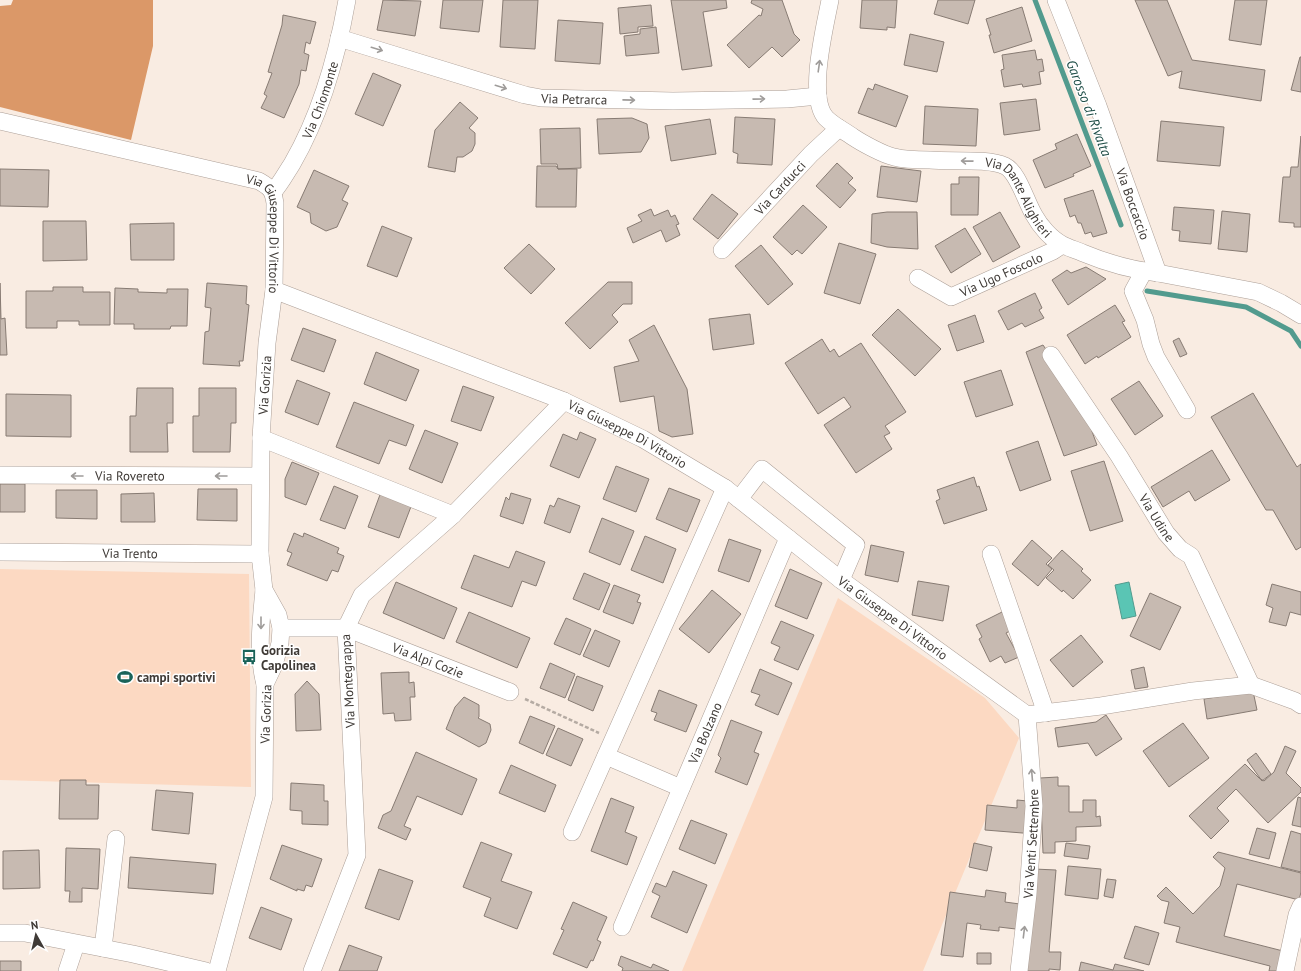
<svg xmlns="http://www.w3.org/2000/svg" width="1301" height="971" font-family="'PT Sans',sans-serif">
	<rect width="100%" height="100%" fill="#f9ece2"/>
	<!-- green -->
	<path fill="#fcd9c2" d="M0,569L249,574L251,787L0,780Z
		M838,598L985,698L1019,738L923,971H682Z"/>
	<!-- forest -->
	<path fill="#db9868" d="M13,0H153V46L131,140L0,107V6L11,5Z"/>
	<!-- water -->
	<path fill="#5ac5b4" stroke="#529b8e" d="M1129,582L1136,616L1122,619L1115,585Z"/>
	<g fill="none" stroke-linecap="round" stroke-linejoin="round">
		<!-- stream -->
		<path stroke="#529b8e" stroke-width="5" d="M1035,0L1121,225
			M1147,291L1246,307L1291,331L1301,346"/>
	</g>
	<!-- building -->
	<path fill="#c7bab1" stroke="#877b73" d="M383,0L421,1L415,36L377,30Z
		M443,0H483L479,32L440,28Z
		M503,0H538L535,49L500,47Z
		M671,0H726L727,8L703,12L712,66L682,70Z
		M752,0H782L794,34L800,40L782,57L772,47L749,68L727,45L759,15L761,16L763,9L751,3Z
		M862,0H897L895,28L887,27V30L860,28Z
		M938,0H975L968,24L934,14Z
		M1135,0H1167L1192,60L1265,70L1261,101L1179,88L1182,71L1168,76Z
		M1235,0H1267L1261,45L1229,40Z
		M651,5L653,26L638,27V32L620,34L618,8Z
		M1022,7L1032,41L994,53L989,35H991L986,19Z
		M283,15L316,22L310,44L306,42L304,53L309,55L306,71L301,70L299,84L284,118L261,108L267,96L264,94L272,73L268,72L282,25Z
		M558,20L603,23L600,64L555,61Z
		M656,27L659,53L626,56L624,36L640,34V29Z
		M910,34L944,42L937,72L904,65Z
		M1035,50L1037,60L1042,59L1044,71L1039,72L1041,84L1023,87L1022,84L1004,87L1001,70L1004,69L1002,55Z
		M1300,57H1301V92L1291,90Z
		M373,73L401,85L383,126L355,114Z
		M875,84L908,96L896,127L858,113L868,88L873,90Z
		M1036,99L1040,130L1004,135L1000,103Z
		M460,102L478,118L469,128L475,133V144L472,151L463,157H457L455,172L428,167L435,130Z
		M925,106L978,109L976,146L923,144Z
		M735,117L775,119L772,165L737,163L738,154L733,152Z
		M632,118L647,124L649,138L641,152L599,154L597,119Z
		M710,119L716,154L671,161L665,126Z
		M1161,121L1224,127L1220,166L1157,161Z
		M580,128L581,168L558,169L557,164H541L540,129Z
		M1077,134L1091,166L1073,174L1074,176L1045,188L1033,160L1057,149L1055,144Z
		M1301,136V227H1294V223L1279,222L1283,177H1290L1291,167H1298Z
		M837,163L853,178L848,183L856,190L840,208L816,186Z
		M537,166H556L558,169H577L576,207H536Z
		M881,166L921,171L917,202L877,197Z
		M0,169L49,170L48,207L0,206Z
		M314,170L349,186L342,200L348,203L337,227L326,231L311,223L310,213L297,207Z
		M959,177H979L978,215H951V184H959Z
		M1093,190L1107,233L1093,237L1091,232L1085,234L1081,223H1078L1075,215L1070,217L1064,199Z
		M712,194L738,214L718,239L693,219Z
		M803,205L827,227L802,254L797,250L792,255L773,237Z
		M1174,207L1214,210L1211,244L1179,241L1180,231L1172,230Z
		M651,209L654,216L668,210L671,217L675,215L679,224L676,225L680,235L666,242L661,230L633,243L627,228L642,221L638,215Z
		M1222,211L1250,214L1247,252L1218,249Z
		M887,212H917L918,249L887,247L871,243L872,214Z
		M1000,212L1020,247L993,262L973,227Z
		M43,221H86L87,260L43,261Z
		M174,223V260H131L130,224Z
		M382,226L412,238L397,277L367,266Z
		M965,228L981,254L951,273L935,246Z
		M839,243L876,254L860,304L824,293Z
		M529,244L555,269L531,294L504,268Z
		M761,245L793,284L768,305L735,266Z
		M1086,267L1106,279L1068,305L1052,280L1067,270L1071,273Z
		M608,282H632V304H623L612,315L618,322L590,349L565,323Z
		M0,283L1,319L5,318L7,355H0Z
		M207,283L247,286L246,304L249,305L243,361H239L240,366L203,364L205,332L209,331L211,308L205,307Z
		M53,287H83V292H110V325H79V321H57V328H26V291H53Z
		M115,288L138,289V292L167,293V289H188L187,326H171L170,329H134V324H114Z
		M1035,293L1042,308L1039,310L1044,318L1025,327L1022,323L1008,330L998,311Z
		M1115,305L1125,321L1122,322L1131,337L1098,358L1097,356L1085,364L1067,335Z
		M898,309L941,349L915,376L872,335Z
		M750,314L754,344L713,350L709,319Z
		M975,315L984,342L957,351L948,325Z
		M654,325L687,389L693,434L672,437L659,431L654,396L620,402L614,367L639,361L629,340Z
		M303,328L336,340L324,372L291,360Z
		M1179,338L1187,354L1180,357L1173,341Z
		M822,339L830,352L834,349L839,357L861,343L906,412L885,426L890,433L884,436L892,449L856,473L824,425L851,407L844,397L818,414L785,363Z
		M1043,345L1080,399L1097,445L1064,456L1026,352Z
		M376,352L419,370L406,401L364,384Z
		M1001,370L1013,405L976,417L964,382Z
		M297,380L330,393L318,425L285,412Z
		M1139,381L1163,416L1135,435L1111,399Z
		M463,386L494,397L481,431L451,421Z
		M137,388H173V423H167L168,452H130V416H136Z
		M199,388H236V423H231L230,452H193V416H199Z
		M1253,393L1297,467L1301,464V547L1296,550L1273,510H1266L1211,417Z
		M6,394L71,395V437L6,436Z
		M354,402L414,425L406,446L389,440L379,464L336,447Z
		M425,430L458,443L442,483L409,469Z
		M580,432L596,439L579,478L550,466L563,434L577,440Z
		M1038,441L1051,480L1020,491L1006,452Z
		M1212,450L1230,480L1195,501L1189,491L1163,507L1151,487Z
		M1104,461L1123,521L1090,531L1071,471Z
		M292,462L319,473L306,505L285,497V479Z
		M616,466L649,479L636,512L603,499Z
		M974,477L977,487L979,486L987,510L944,524L936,501L940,499L937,490Z
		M0,484H25V512H0Z
		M334,486L358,496L345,529L320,520Z
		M669,488L700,500L687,532L656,519Z
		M198,489H237V521L197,520Z
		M56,490H97V519L56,518Z
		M381,492L412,504L399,538L368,527Z
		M154,493L155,522H121V494Z
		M511,493L531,499L523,524L500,516L506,497L509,500Z
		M558,498L580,506L570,533L544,523L550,505L554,507Z
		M602,518L634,531L620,565L589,552Z
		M294,533L303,537L304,533L339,548L337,553L344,556L338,572L332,570L327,581L287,565L292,553L287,551Z
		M645,536L676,549L663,583L631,570Z
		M729,539L761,550L749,582L718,571Z
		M1032,540L1052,558L1046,564L1052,569L1038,586L1012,564Z
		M871,545L904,552L898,582L865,575Z
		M1062,550L1083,569L1081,571L1091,580L1073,599L1063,590L1062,592L1046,578L1054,570L1048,565Z
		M516,551L545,562L536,586L522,581L512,607L461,588L474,555L509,568Z
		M790,569L822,583L807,619L775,606Z
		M584,573L610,584L599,610L573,599Z
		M918,581L949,586L943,621L912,615Z
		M396,582L457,608L444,639L383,613Z
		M1272,584L1301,592V615L1290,612L1286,626L1269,622L1273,608L1266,605Z
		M614,585L640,595L637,602L641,603L633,624L603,612Z
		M712,590L741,614L709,653L679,629Z
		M1150,593L1181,607L1160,650L1130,636Z
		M469,612L530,638L517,668L456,642Z
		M1002,612L1012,630L1006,633L1019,657L1005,663L1001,656L990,662L979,639L982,637L976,625Z
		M566,618L591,629L580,655L554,644Z
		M781,621L814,635L798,670L774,660L780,647L771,643Z
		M595,630L620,641L609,667L583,656Z
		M1081,635L1103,662L1073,687L1050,660Z
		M550,663L575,674L565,698L540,688Z
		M1144,667L1148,687L1135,689L1131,670Z
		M760,669L792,683L778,715L755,705L760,695L751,692Z
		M409,672V683L414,682L415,697H410L411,720L395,721L394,713L383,714L381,673Z
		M577,676L603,686L593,711L568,700Z
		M307,681L319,694L321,730L296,731L295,694Z
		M659,690L697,705L686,732L654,720L657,713L651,711Z
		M1253,691L1257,710L1207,719L1204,699Z
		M464,697L479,705V717L478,718L490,724L491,730L486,743L479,747L446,729L455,707Z
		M1106,715L1122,739L1096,756L1088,743L1058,747L1055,728L1096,722Z
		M530,716L555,726L543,754L519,743Z
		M731,720L762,732L754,752L759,754L747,785L715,772L721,758L718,755Z
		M1183,723L1209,758L1169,787L1143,751Z
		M558,728L583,739L571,766L546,755Z
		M1285,746L1296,751L1286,773L1301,788V792L1268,823L1236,789L1217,808L1229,821L1211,839L1189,816L1245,764L1259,778L1264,781L1274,772Z
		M416,752L477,779L462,815L417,796L404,826L411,829L406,840L378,828L383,815L391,811Z
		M1256,753L1271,774L1262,781L1247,760Z
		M511,765L556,785L545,812L499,793Z
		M1058,777V786H1069V812H1083V800H1096V817L1100,816L1101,826L1076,827V841L1055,842V853H1043L1040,778Z
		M60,780H86V785H99L98,819H59Z
		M291,783L324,785V801H328V825L302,824V811L290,810Z
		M156,790L193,793L189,834L152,830Z
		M1298,797L1301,798V827L1292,825Z
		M611,798L634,807L625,832L637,837L627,865L591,851Z
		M1017,800L1038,802L1035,834L985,830L987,805L1017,808Z
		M691,820L727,834L715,864L679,849Z
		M1257,828L1276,833L1269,859L1249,854Z
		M1291,831L1301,834V872L1281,867Z
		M481,842L512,854L501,881L532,892L517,929L484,916L491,898L463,887Z
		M974,843L992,847L987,871L969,867Z
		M1066,843L1090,846L1088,859L1064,856Z
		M282,845L322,859L312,887L306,885L304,891L297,889V891L270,879Z
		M66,848L100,849L98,889L82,888V902H69L70,891H65Z
		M39,850L40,888L3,889V851Z
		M1218,852L1301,873V892L1299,900L1237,884L1224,936L1287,952L1282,971H1269L1270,966L1176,942L1180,927L1164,923L1169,902L1161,900L1157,896L1166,887L1193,914L1220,886L1225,868L1213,857Z
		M130,857L216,864L213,894L128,888Z
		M1068,866L1101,869L1098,899L1065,895Z
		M379,869L413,881L399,920L365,908Z
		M1034,869L1056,870L1049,952H1061L1060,970L1049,969V971H1025Z
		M673,871L707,885L687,933L651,917L660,896L652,892L656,883L666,887Z
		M1107,879L1116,880L1113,898L1104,896Z
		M986,890L1006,893L1005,902L1027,905L1024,930L999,927V931L980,929L981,925L967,923L963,957L941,955L950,892L985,897Z
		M573,902L607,917L597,940L601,942L593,961L591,960L587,968L553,954L564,930L561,929Z
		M261,907L292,919L281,950L249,938Z
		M1135,926L1159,933L1149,965L1124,958Z
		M349,945L382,957L377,971H339Z
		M977,953H991V964H977Z
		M621,956L651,968L653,964L669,971H622L623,968L618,965Z
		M0,961H21V971H0Z
		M1081,962L1113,970L1115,964L1144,971H1079Z"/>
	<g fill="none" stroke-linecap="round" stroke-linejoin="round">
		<defs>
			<g id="minor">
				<path id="s1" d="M830,0C825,27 807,97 826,118C834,126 845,131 853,137C862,143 884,155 894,157C905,160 918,160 930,160C951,162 987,158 1005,166C1018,172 1026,202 1034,215C1040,226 1051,239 1063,245C1069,248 1076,250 1083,253C1107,263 1132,270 1158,273L1258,292L1281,303L1301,315"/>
				<path id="s2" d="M1056,0L1098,106L1158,273"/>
				<path id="s3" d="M339,38L525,95L541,98L673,101L787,99L818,96"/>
				<path id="s4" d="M0,121L259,181C271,188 273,190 275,203L274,290L267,343L261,438L260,554L264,590L278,615L281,628L280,643L274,665L265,684L264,797L217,971"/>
				<path id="s5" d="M273,192C281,183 286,173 292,164C321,114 337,57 347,0"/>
				<path id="s6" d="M722,250L811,154L839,128"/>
				<path d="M1144,271L1133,291L1145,320L1151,344L1156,357L1187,410"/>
				<path id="s7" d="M918,278L951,297L1053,251L1062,245"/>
				<path id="s8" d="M274,290L564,401L643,439L725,488L841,580L1027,715L1101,706L1193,691L1251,685L1295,701L1301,705"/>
				<path id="s9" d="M1051,355L1119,456L1166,533L1180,549L1191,556L1251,685"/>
				<path d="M261,438L453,515"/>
				<path id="s10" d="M0,475L260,476"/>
				<path d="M739,499L762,469L856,545L841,580"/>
				<path id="s11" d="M0,552L260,554"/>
				<path d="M991,554L1046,713"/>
				<path d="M264,590C261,620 257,655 265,684"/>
				<path id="s12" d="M281,628H346L510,692"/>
				<path d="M606,756L681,788"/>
				<path d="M572,832L725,488"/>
				<path id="s13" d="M622,927L788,538"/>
				<path d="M0,933H25L133,954L206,971"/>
				<path d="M103,948L116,839"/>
				<path d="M67,971L76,944"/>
				<path d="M312,971L357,855L346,628L362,595L453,515L564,401"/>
				<path id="s14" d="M1019,971L1028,894L1034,806L1027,715"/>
				<path d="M1285,971L1297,915L1301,906"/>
			</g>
		</defs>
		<!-- minor casing -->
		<use href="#minor" stroke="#ac9f97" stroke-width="18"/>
		<!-- path -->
		<path stroke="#b5aba3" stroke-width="2.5" stroke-dasharray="4 2" stroke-linecap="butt" d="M525,699L599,733"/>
		<!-- minor -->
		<use href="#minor" stroke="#fff" stroke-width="17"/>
	</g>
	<!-- one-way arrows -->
	<defs><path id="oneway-shaft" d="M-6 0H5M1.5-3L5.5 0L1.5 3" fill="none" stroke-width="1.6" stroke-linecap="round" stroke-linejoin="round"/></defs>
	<g stroke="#9f9c9a">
		<use href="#oneway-shaft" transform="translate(377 49) rotate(17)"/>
		<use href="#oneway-shaft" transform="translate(819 66) rotate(-82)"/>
		<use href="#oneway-shaft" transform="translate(501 87) rotate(17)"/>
		<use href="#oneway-shaft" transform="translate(759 99) rotate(-1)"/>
		<use href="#oneway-shaft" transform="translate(629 100) rotate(1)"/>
		<use href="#oneway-shaft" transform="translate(967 161) rotate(-179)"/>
		<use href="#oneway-shaft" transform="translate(77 476) rotate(-180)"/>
		<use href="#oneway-shaft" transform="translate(221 476) rotate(-180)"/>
		<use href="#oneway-shaft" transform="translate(261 623) rotate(90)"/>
		<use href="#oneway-shaft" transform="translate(1032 775) rotate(-95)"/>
		<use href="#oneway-shaft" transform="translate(1024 932) rotate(-83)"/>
	</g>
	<!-- icons -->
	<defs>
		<symbol id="bus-bare" viewBox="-9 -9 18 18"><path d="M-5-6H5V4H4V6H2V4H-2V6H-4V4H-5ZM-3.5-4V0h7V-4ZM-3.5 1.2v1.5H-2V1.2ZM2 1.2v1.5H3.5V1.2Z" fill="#1a6359" stroke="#fff" stroke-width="2.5" paint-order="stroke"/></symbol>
		<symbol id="stadium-bare" viewBox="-9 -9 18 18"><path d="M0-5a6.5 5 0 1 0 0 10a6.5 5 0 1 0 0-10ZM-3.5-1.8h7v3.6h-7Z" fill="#1a6359" stroke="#fff" stroke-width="2.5" paint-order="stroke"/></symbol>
	</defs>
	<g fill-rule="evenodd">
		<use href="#bus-bare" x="238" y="646" width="22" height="22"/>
		<use href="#stadium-bare" x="114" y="666" width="22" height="22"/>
	</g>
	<g text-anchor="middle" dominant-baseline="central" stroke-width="3" stroke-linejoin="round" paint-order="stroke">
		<!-- street labels -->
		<g font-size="13" fill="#3f3a36" stroke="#fff">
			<text stroke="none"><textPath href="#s3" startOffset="244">Via Petrarca</textPath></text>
			<text stroke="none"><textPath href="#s5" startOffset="104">Via Chiomonte</textPath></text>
			<text stroke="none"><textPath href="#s6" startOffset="85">Via Carducci</textPath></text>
			<text stroke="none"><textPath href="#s1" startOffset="343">Via Dante Alighieri</textPath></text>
			<text stroke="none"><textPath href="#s2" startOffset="218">Via Boccaccio</textPath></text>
			<text stroke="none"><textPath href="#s4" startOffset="319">Via Giuseppe Di Vittorio</textPath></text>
			<text stroke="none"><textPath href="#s7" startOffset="93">Via Ugo Foscolo</textPath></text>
			<text transform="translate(265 385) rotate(-86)">Via Gorizia</text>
			<text stroke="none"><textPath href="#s8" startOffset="382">Via Giuseppe Di Vittorio</textPath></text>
			<text stroke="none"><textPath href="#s10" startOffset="130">Via Rovereto</textPath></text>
			<text stroke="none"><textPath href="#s9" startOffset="194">Via Udine</textPath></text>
			<text stroke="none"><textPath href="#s11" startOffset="130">Via Trento</textPath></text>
			<text stroke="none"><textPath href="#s8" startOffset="706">Via Giuseppe Di Vittorio</textPath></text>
			<text stroke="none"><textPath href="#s12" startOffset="153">Via Alpi Cozie</textPath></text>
			<text transform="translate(348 681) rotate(-93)">Via Montegrappa</text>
			<text transform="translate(266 714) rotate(-88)">Via Gorizia</text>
			<text stroke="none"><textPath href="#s13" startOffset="211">Via Bolzano</textPath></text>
			<text stroke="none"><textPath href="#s14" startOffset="128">Via Venti Settembre</textPath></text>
		</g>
		<!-- poi labels -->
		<g font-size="13" font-weight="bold" fill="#3f3a36" stroke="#fff" text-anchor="start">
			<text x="261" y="650">Gorizia<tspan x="261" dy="15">Capolinea</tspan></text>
			<text x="137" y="677">campi sportivi</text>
		</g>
		<!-- water labels -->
		<g font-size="14" font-style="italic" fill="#1f4e47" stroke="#fff">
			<text transform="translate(1089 108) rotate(69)">Garosso di Rivalta</text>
		</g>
	</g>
	<!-- north arrow -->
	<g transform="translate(36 935) rotate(352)" stroke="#ffffff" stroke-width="3" paint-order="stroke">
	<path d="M0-3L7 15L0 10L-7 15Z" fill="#3f3a36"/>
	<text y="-6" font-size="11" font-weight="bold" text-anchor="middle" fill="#3f3a36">N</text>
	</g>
</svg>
